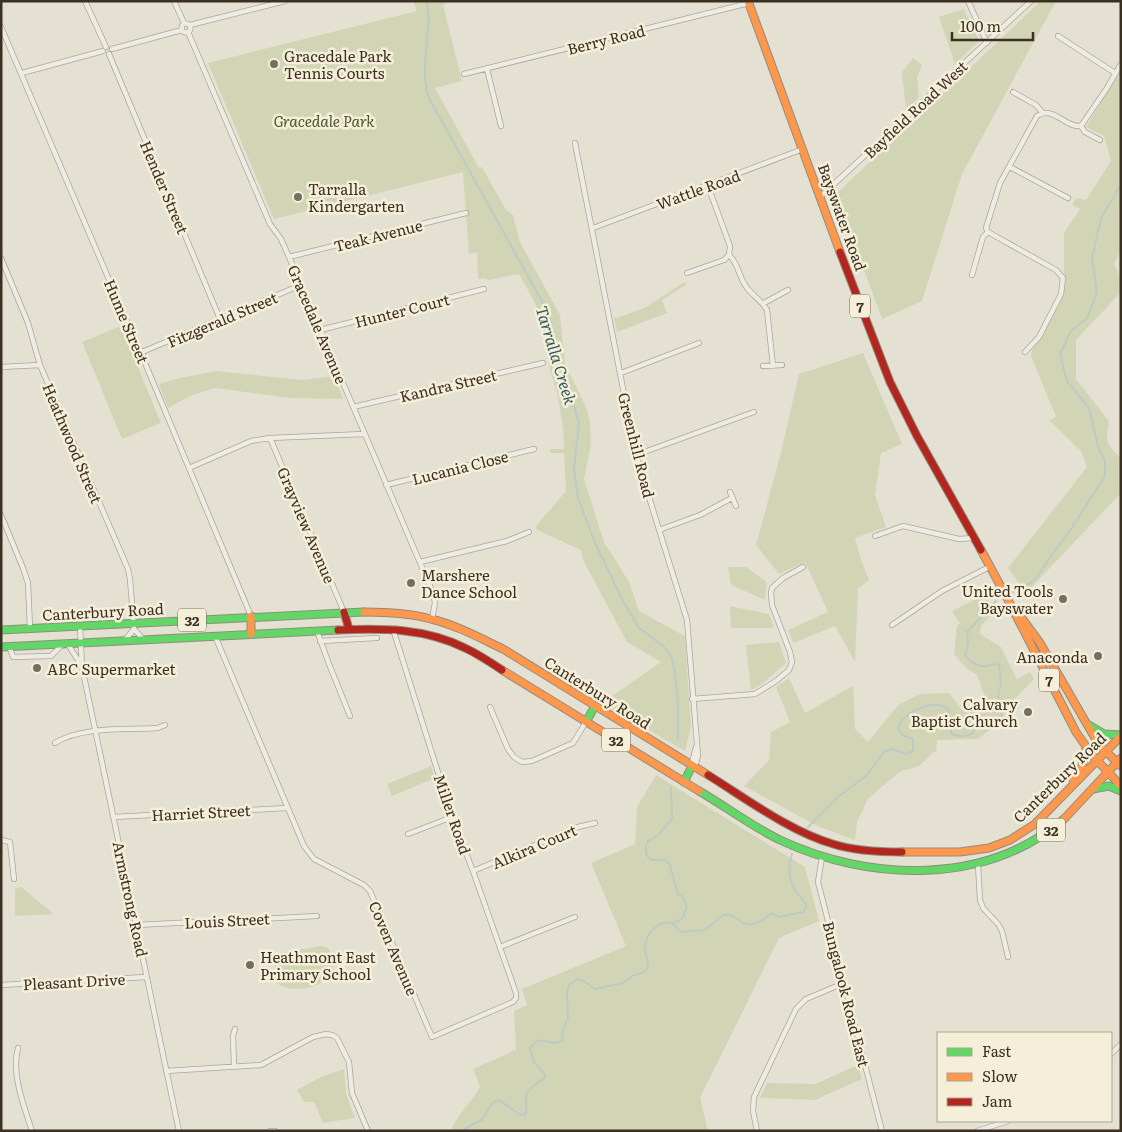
<svg xmlns="http://www.w3.org/2000/svg" width="1122" height="1132" font-family="Literata,serif">
	<rect width="100%" height="100%" fill="#e5e1d2"/>
	<!-- green -->
	<path fill="#d2d5b5" d="M413,1H450L443,5L462,81L435,88L479,168L482,167L506,210L513,215L520,242L560,315L565,364L586,407L590,421L591,444L584,479L604,542L629,582L639,611L685,636L691,727L685,751L602,703L661,662L627,642L583,560L581,550L537,530L536,526L566,491L564,453H550V449H564L563,429L558,395L550,370L541,314L519,274L489,280L484,278L478,279L477,252L469,254L463,172L274,219L208,63L417,11Z
		M1041,1H1056L962,174L922,301L882,319L836,194Z
		M964,9L979,41L955,64L939,17Z
		M913,58L922,65L917,77L919,97L906,110L902,72Z
		M1121,70V250L1114,264L1121,278V292L1076,340V379L1109,421C1106,441 1105,444 1121,458V493L1026,593L1008,568L1087,467L1081,451L1049,420L1056,417L1031,356L1032,350L1038,343L1064,295V233L1080,209L1072,205L1076,198L1086,200L1111,161L1104,136L1086,127Z
		M683,283L687,284L662,300L667,313L617,332L614,317L617,318L646,307Z
		M121,326L161,423L122,439L82,342Z
		M863,353L902,444L881,453L875,495L886,527L855,538L861,560L869,580L858,589L855,662L835,626L793,643L788,630L828,612L805,562L779,574L756,545L781,452L799,374Z
		M217,371L302,380L334,376L343,399L290,398L215,388L190,396L168,408L159,384L179,378Z
		M728,567H746L767,582L765,600L731,585Z
		M985,594L995,611L981,626L980,634L1001,647L1017,679L1030,672L1034,679L1012,702L1001,721L978,739L937,740L936,752H934L919,766L899,772L868,799L857,822L855,840L817,826L744,786L769,760L771,732L790,722L776,687L789,678L805,713L853,686L855,729L868,742L898,705L920,694L949,693L961,709L987,702L977,675L966,668L954,654L957,625L960,624L952,611Z
		M730,606L769,614L774,628H731Z
		M779,642L786,663L762,684L751,690L746,645Z
		M431,766L435,778L392,796L387,784Z
		M656,775L805,867L819,921L779,938L700,1098L708,1131H451C458,1113 471,1103 480,1087L473,1069L516,1050L514,1011L527,1005L522,989L626,946L591,863L635,844L637,807Z
		M21,887L54,914L15,916V889Z
		M321,946L328,948C351,983 296,999 275,982V963L280,953Z
		M858,1065L862,1079L815,1100L760,1098L767,1083L815,1084Z
		M344,1069L346,1094L355,1118L323,1123L314,1102H304L297,1090L321,1077Z"/>
	<g fill="none" stroke-linecap="round" stroke-linejoin="round">
		<!-- stream -->
		<path stroke="#bccbc3" stroke-width="2" d="M427,1C433,34 418,66 429,98L549,314L560,374L574,405L579,424L574,469L578,498L595,543L623,601L639,628L662,645L671,655L675,673L678,707V739
			M1011,593L1032,582L1037,577L1051,556L1071,529L1105,476V461L1098,447L1089,408L1067,381L1060,354L1071,331L1087,318L1097,293L1092,258L1101,218L1119,188L1121,187
			M671,787L672,819L657,836L647,842C645,848 645,856 651,860H665L670,864L677,892L684,899L687,907L682,919L673,923
			M808,827L839,796L866,776L884,752L891,749L907,754L913,751V739L902,735L898,728C904,712 931,699 947,708L950,716L951,731L952,734C959,737 967,737 974,732L975,720L982,718L996,721L1001,718L1002,710L998,696L1001,684L999,665C994,663 992,665 987,666C979,667 969,662 965,655L968,643L967,632L996,601
			M461,1131L483,1119L492,1103L499,1100L519,1114L525,1115C528,1108 526,1105 526,1098C527,1087 539,1084 545,1077V1074L534,1062L530,1050C539,1029 552,1051 563,1039L562,1032L568,1018L567,994L569,985L578,979L584,981L595,989L623,983L632,976L644,972L648,967C648,960 645,953 645,947C646,933 658,920 672,923L681,932L705,930L723,915C733,914 735,918 742,922C752,929 765,919 771,913L779,917L803,912L807,906C804,901 801,898 797,893C788,880 787,868 792,854"/>
		<defs>
			<path id="street" d="M85,1L106,47
				M174,1L184,23
				M968,1L987,43
				M181.5 28a4.5 4.5 0 1 1 9 0a4.5 4.5 0 1 1-9 0Z
				M190,25L285,1
				M1,27L137,345L142,352L145,363L251,616
				M188,32L270,224L281,239L289,257L433,593L435,603L432,619
				M1058,36L1115,73
				M112,49L182,30
				M109,54L220,319
				M487,69L501,126
				M22,73L103,51
				M464,74L749,3
				M1013,92L1036,105L1042,112
				M1081,126L1085,132L1100,140
				M575,143L636,455L687,620L698,756L696,763L692,766
				M1010,167L1068,198
				M708,186L730,246L729,255C738,263 738,273 744,283C749,294 761,299 767,310L773,366
				M820,197L1031,1
				M593,228L803,149
				M289,257L466,213
				M1,258L28,323L40,365L128,569L130,579L134,629L143,639
				M687,273L724,260L729,255
				M972,275L983,237L988,232
				M764,303L788,290
				M320,330L484,289
				M142,352L301,285
				M1025,352L1039,337L1061,294L1063,278L1056,270L988,232L986,228L1000,183L1037,116C1053,105 1065,128 1081,126L1107,88L1121,64
				M763,366L782,365
				M1,367L40,365
				M621,373L699,343
				M353,407L543,363
				M270,438L344,612
				M636,455L754,412
				M189,468L251,441L270,438L364,434
				M386,485L534,449
				M730,492L736,506
				M1,515L23,568L28,583L30,628
				M659,530L700,515L732,498
				M875,536L903,526L959,539L973,538
				M420,562L507,541L529,532
				M892,625L942,591L989,567
				M80,626L82,667L179,1131
				M317,631L329,664L350,716
				M215,636L304,846L314,859L364,885L370,891L432,1037L513,1002L516,998V993L473,871L452,817L393,629
				M125,640L134,629
				M320,641L377,638
				M67,643L82,666
				M9,646L13,657L51,656L62,645
				M692,699L755,694L776,681L789,670L792,662L790,652L772,605L771,593L772,588L783,578L803,567
				M490,707L508,749L514,757L522,762L532,761L573,743L586,722
				M55,743C82,726 127,730 158,728L165,725
				M692,766V762L696,747
				M114,817L287,808
				M408,834L452,817
				M1,840L10,842L14,879
				M822,857L818,882L882,1131
				M978,864L980,900L983,908L998,924L1002,931L1008,957
				M473,871L578,827L595,823
				M136,925L317,916
				M500,947L575,917
				M1,985L146,977
				M18,1048C11,1074 24,1106 32,1131
				M1111,1054L1121,1044
				M234,1066L233,1036L235,1029
				M166,1071L261,1065L313,1037L326,1034L332,1035L337,1038L349,1062L352,1093L368,1131
				M270,1131H275
				M757,1131L753,1111L754,1097L796,1009L806,999L844,983
				M977,1131L1008,1121"/>
			<path id="fast" d="M1,630L364,612
				M1,647L338,630
				M586,722L595,706
				M1089,725L1104,734L1121,735
				M684,782L692,766
				M1093,789L1109,786L1121,791
				M699,791C725,806 753,827 780,840C870,882 987,886 1065,818"/>
			<path id="slow" d="M748,1L840,252
				M981,550L1006,596L1076,732L1092,755L1121,786
				M364,612C387,612 409,613 431,619C456,625 480,638 503,649L708,775
				M1018,613L1040,643L1099,745L1121,766
				M251,616V634
				M502,670L699,791
				M1073,780L1082,767L1086,748
				M1065,818L1121,758
				M902,852H960L989,848L1010,840L1035,824L1121,736"/>
			<path id="jam" d="M840,252L890,382L917,436L981,550
				M344,612L349,629
				M338,630C382,628 425,628 465,648C478,654 490,662 502,670
				M708,775C745,798 791,832 833,844C855,851 879,852 902,852"/>
		</defs>
		<!-- street casing -->
		<use href="#street" stroke="#aba69a" stroke-width="6"/>
		<!-- fast casing -->
		<use href="#fast" stroke="#918c81" stroke-width="9"/>
		<!-- slow casing -->
		<use href="#slow" stroke="#918c81" stroke-width="9"/>
		<!-- jam casing -->
		<use href="#jam" stroke="#918c81" stroke-width="9"/>
		<!-- street -->
		<use href="#street" stroke="#eeebe3" stroke-width="4.5"/>
		<!-- fast -->
		<use href="#fast" stroke="#63d668" stroke-width="7"/>
		<!-- slow -->
		<use href="#slow" stroke="#ff974d" stroke-width="7"/>
		<!-- jam -->
		<use href="#jam" stroke="#b3261e" stroke-width="7"/>
	</g>
	<!-- markers -->
	<g fill="#766e60" stroke="#f5efda" stroke-width="2">
		<circle cx="274" cy="64" r="5"/>
		<circle cx="298" cy="197" r="5"/>
		<circle cx="411" cy="583" r="5"/>
		<circle cx="1063" cy="599" r="5"/>
		<circle cx="1098" cy="656" r="5"/>
		<circle cx="37" cy="668" r="5"/>
		<circle cx="1028" cy="712" r="5"/>
		<circle cx="250" cy="965" r="5"/>
	</g>
	<g text-anchor="middle" dominant-baseline="central" stroke-width="5" stroke-linejoin="round" paint-order="stroke">
		<!-- shield labels -->
		<g fill="#f5efda" stroke="#736959" stroke-width="1">
			<rect x="850" y="294.5" width="20" height="23" rx="4"/>
			<rect x="178" y="608.5" width="28" height="23" rx="4"/>
			<rect x="1039" y="668.5" width="20" height="23" rx="4"/>
			<rect x="602" y="728.5" width="28" height="23" rx="4"/>
			<rect x="1037" y="818.5" width="28" height="23" rx="4"/>
		</g>
		<g font-size="14" font-weight="bold" fill="#3b3022">
			<text x="860" y="306">7</text>
			<text x="192" y="620">32</text>
			<text x="1049" y="680">7</text>
			<text x="616" y="740">32</text>
			<text x="1051" y="830">32</text>
		</g>
		<!-- street labels -->
		<g font-size="15" fill="#3b3022" stroke="#f5efda">
			<text transform="translate(606 39) rotate(-14)">Berry Road</text>
			<text transform="translate(915 109) rotate(-43)">Bayfield Road West</text>
			<text transform="translate(165 187) rotate(67)">Hender Street</text>
			<text transform="translate(698 189) rotate(-20)">Wattle Road</text>
			<text transform="translate(843 217) rotate(70)">Bayswater Road</text>
			<text transform="translate(378 235) rotate(-14)">Teak Avenue</text>
			<text transform="translate(402 310) rotate(-14)">Hunter Court</text>
			<text transform="translate(222 319) rotate(-23)">Fitzgerald Street</text>
			<text transform="translate(127 321) rotate(67)">Hume Street</text>
			<text transform="translate(318 324) rotate(67)">Gracedale Avenue</text>
			<text transform="translate(448 385) rotate(-13)">Kandra Street</text>
			<text transform="translate(73 443) rotate(67)">Heathwood Street</text>
			<text transform="translate(637 445) rotate(76)">Greenhill Road</text>
			<text transform="translate(460 467) rotate(-14)">Lucania Close</text>
			<text transform="translate(307 525) rotate(67)">Grayview Avenue</text>
			<text transform="translate(103 611) rotate(-3)">Canterbury Road</text>
			<text transform="translate(598 692) rotate(32)">Canterbury Road</text>
			<text transform="translate(1059 777) rotate(-44)">Canterbury Road</text>
			<text transform="translate(201 812) rotate(-3)">Harriet Street</text>
			<text transform="translate(453 814) rotate(71)">Miller Road</text>
			<text transform="translate(534 846) rotate(-23)">Alkira Court</text>
			<text transform="translate(131 899) rotate(78)">Armstrong Road</text>
			<text transform="translate(227 920) rotate(-3)">Louis Street</text>
			<text transform="translate(394 948) rotate(67)">Coven Avenue</text>
			<text transform="translate(74 981) rotate(-3)">Pleasant Drive</text>
			<text transform="translate(847 994) rotate(76)">Bungalook Road East</text>
		</g>
		<!-- poi labels -->
		<g font-size="15" fill="#3b3022" stroke="#f5efda" text-anchor="start">
			<text x="284" y="55">Gracedale Park<tspan x="284" dy="17">Tennis Courts</tspan></text>
			<text x="308" y="188">Tarralla<tspan x="308" dy="17">Kindergarten</tspan></text>
			<text x="421" y="574">Marshere<tspan x="421" dy="17">Dance School</tspan></text>
			<text x="1053" y="590" text-anchor="end">United Tools<tspan x="1053" dy="17">Bayswater</tspan></text>
			<text x="1088" y="656" text-anchor="end">Anaconda</text>
			<text x="47" y="668">ABC Supermarket</text>
			<text x="1018" y="703" text-anchor="end">Calvary<tspan x="1018" dy="17">Baptist Church</tspan></text>
			<text x="260" y="956">Heathmont East<tspan x="260" dy="17">Primary School</tspan></text>
		</g>
		<!-- park labels -->
		<g font-size="15" font-style="italic" fill="#485629" stroke="#f5efda">
			<text x="324" y="120">Gracedale Park</text>
		</g>
		<!-- water labels -->
		<g font-size="16" font-style="italic" fill="#325a5a" stroke="#f5efda">
			<text transform="translate(557 355) rotate(73)">Tarralla Creek</text>
		</g>
	</g>
	<!-- border -->
	<rect width="1122" height="1132" fill="none" stroke="#3b3022" stroke-width="5"/>
	<!-- legend -->
	<rect x="937" y="1032" width="175" height="90" fill="#f5efda" stroke="#aba390"/>
	<rect x="947" y="1048" width="25" height="8" fill="#63d668" stroke="#aba390"/>
	<text x="982" y="1057" font-size="15" fill="#3b3022">Fast</text>
	<rect x="947" y="1073" width="25" height="8" fill="#ff974d" stroke="#aba390"/>
	<text x="982" y="1082" font-size="15" fill="#3b3022">Slow</text>
	<rect x="947" y="1098" width="25" height="8" fill="#b3261e" stroke="#aba390"/>
	<text x="982" y="1107" font-size="15" fill="#3b3022">Jam</text>
	<!-- scale -->
	<path d="M952 32v8h81v-8" fill="none" stroke="#3b3022" stroke-width="2.5"/>
	<text x="960" y="32" font-size="15" fill="#3b3022" stroke="#f5efda" stroke-width="4" paint-order="stroke">100 m</text>
</svg>
